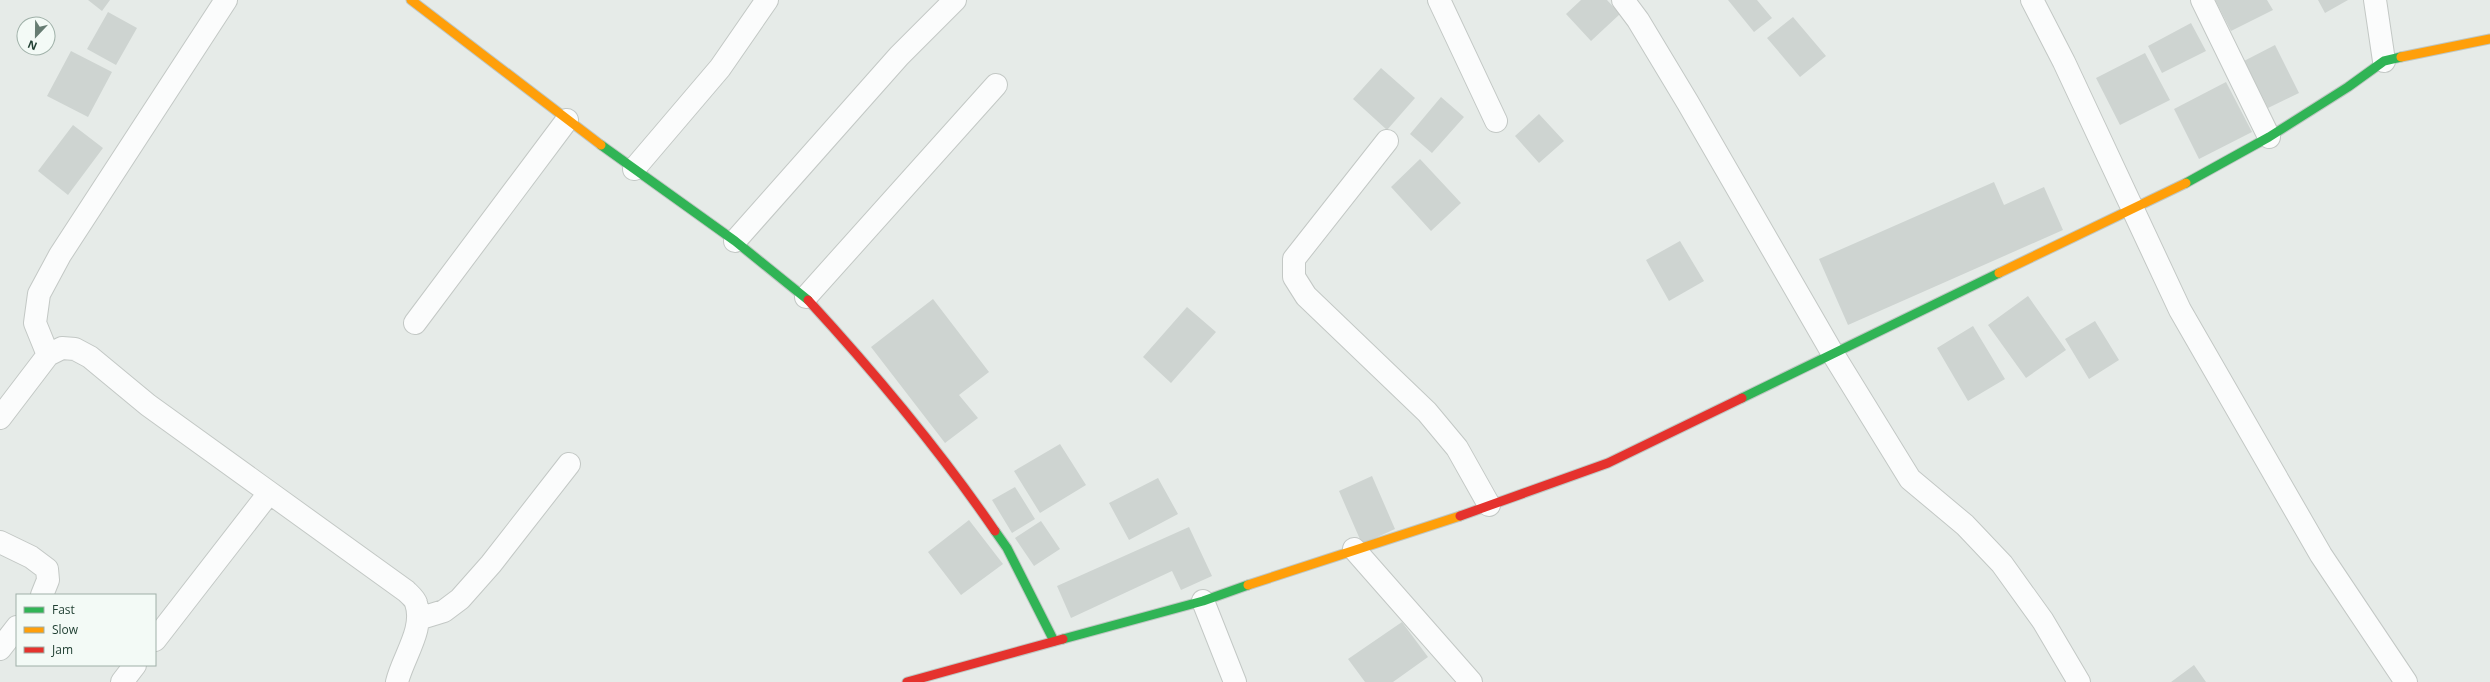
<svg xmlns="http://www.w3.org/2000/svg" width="2490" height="682" font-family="'Open Sans',sans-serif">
	<rect width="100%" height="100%" fill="#e6ebe8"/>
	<!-- building -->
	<path fill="#ced4d1" d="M88,0H110L102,11Z
		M1581,0H1607L1620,14L1591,41L1566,14Z
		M1728,0H1757L1772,18L1754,32Z
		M2215,0H2267L2273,10L2231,31Z
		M2318,0H2348L2325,13Z
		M108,12L137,28L116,65L87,49Z
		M1793,17L1826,56L1800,77L1767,38Z
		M2191,23L2206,51L2162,73L2148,46Z
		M2275,45L2299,93L2268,108L2244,61Z
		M71,51L112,72L88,117L47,96Z
		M2145,53L2170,100L2120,125L2096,78Z
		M1381,68L1415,98L1387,130L1353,99Z
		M2226,82L2252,132L2199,159L2174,109Z
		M1441,97L1464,117L1432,153L1410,134Z
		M1539,114L1564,141L1539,163L1515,136Z
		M73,125L103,148L68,195L38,171Z
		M1420,159L1461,203L1431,231L1391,187Z
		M1994,182L2004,205L2044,187L2063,230L1848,325L1819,259Z
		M1680,241L1704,281L1669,301L1646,260Z
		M2028,296L2066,350L2026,378L1988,325Z
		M933,299L989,372L959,395L978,418L945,443L871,347Z
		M1187,307L1216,332L1171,383L1143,357Z
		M2095,321L2119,360L2089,379L2065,339Z
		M1973,326L2005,379L1968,401L1937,348Z
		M1060,444L1086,485L1040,513L1014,471Z
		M1372,476L1395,529L1362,544L1339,491Z
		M1158,478L1178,514L1129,540L1109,503Z
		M1015,487L1035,519L1012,533L992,500Z
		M969,520L1003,564L961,595L928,552Z
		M1041,521L1060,549L1034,566L1015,538Z
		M1189,527L1212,576L1181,590L1172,571L1071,618L1057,586Z
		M1402,622L1428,657L1393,682H1365L1348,659Z
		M2194,665L2206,682H2171Z"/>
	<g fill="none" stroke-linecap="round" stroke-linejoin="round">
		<defs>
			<path id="street" d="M1439,0L1496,121
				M1623,0L1638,20L1688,103L1833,354L1910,479L1965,525L2002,564L2043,621L2079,682
				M2032,0L2064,62L2180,310L2321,555L2406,682
				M2202,0L2269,137
				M2375,0L2384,61
				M1387,141L1294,259V277L1306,296L1427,412L1457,448L1489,505
				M634,169L720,68L767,0
				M735,241L899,56L955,0
				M806,297L996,85
				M415,323L567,120
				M48,355L35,323L39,294L60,255L226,0
				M0,418L48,355L62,348L75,349L90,357L148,405L406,591C409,594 415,599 416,603C425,629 403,657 397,682
				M0,542L31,557L47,569L48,580L42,595
				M1354,549L1471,682
				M1203,601L1235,682
				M418,619L444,611L460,599L491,564L569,464
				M155,640L269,493
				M0,649L17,627
				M122,682L135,665"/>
			<path id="fast" d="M601,145L735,241L808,300
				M2186,183L2269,137L2348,87L2384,61L2401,57
				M1742,398L1999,273
				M995,531L1007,548L1054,641
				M1063,639L1203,601L1248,585"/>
			<path id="slow" d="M411,0L601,145
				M2401,57L2490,39
				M1999,273L2186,183
				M1248,585L1460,516"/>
			<path id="jam" d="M808,300C875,373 939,449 995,531
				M1460,516L1608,463L1742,398
				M907,682L1063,639"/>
		</defs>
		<!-- street casing -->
		<use href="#street" stroke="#c3c8c5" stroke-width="24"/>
		<!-- fast casing -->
		<use href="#fast" stroke="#bfc7c3" stroke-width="11"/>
		<!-- slow casing -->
		<use href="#slow" stroke="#bfc7c3" stroke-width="11"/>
		<!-- jam casing -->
		<use href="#jam" stroke="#bfc7c3" stroke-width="11"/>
		<!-- street -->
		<use href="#street" stroke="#fbfcfc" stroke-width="22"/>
		<!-- fast -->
		<use href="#fast" stroke="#30b455" stroke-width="9"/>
		<!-- slow -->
		<use href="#slow" stroke="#ff9f0a" stroke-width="9"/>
		<!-- jam -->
		<use href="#jam" stroke="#e5322d" stroke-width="9"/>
	</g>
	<!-- legend -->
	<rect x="16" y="594" width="140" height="72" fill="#f3faf6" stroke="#9fb0a8"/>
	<rect x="24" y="607" width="20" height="6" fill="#30b455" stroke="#9fb0a8"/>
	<text x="52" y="614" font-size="12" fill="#214033">Fast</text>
	<rect x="24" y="627" width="20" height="6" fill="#ff9f0a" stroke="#9fb0a8"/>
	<text x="52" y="634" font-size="12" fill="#214033">Slow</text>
	<rect x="24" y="647" width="20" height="6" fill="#e5322d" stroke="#9fb0a8"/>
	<text x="52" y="654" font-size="12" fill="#214033">Jam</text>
	<!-- north arrow -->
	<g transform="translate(36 36) rotate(202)"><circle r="19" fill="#f3faf6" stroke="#9fb0a8"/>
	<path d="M0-3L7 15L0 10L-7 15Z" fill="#667c72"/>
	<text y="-6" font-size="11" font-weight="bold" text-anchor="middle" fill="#214033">N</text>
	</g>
</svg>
